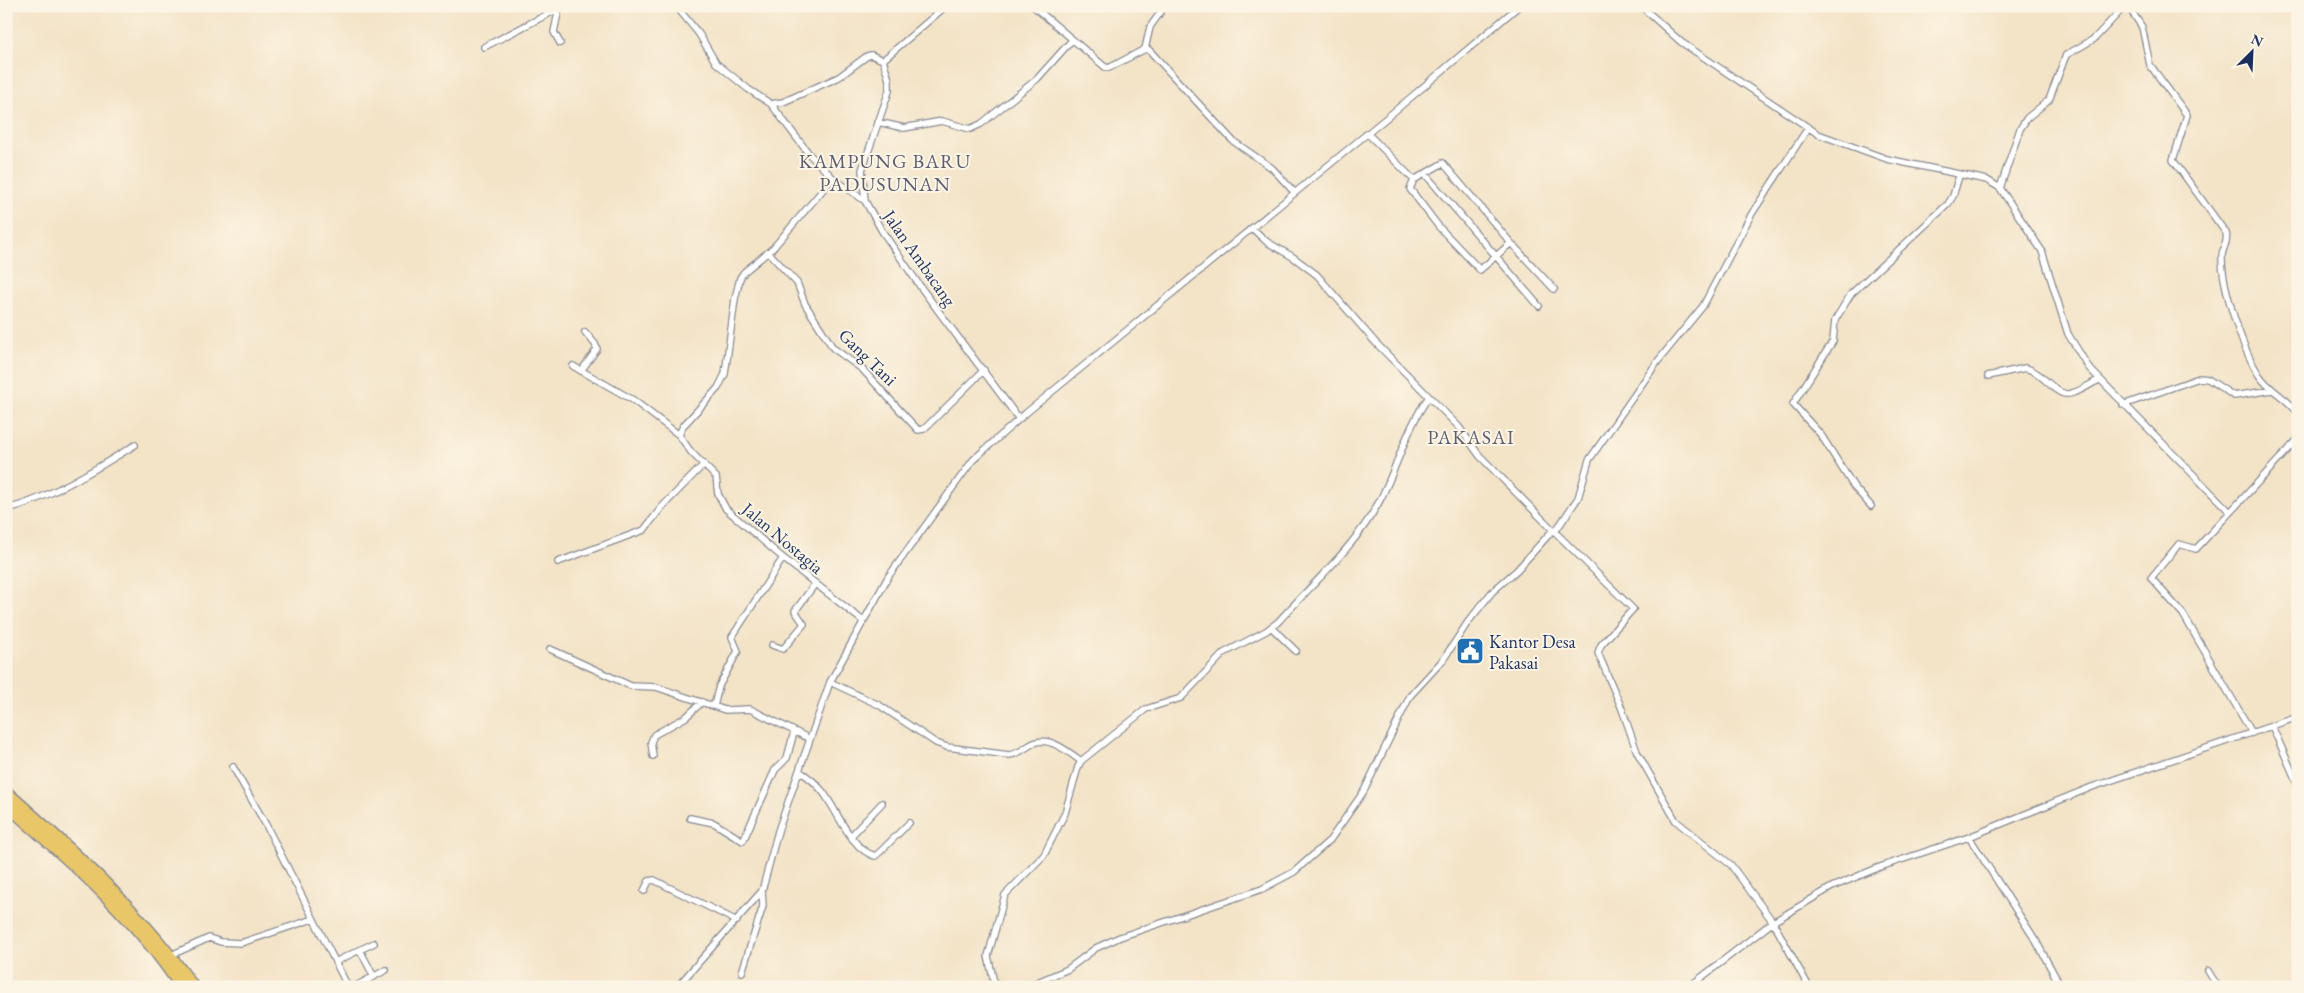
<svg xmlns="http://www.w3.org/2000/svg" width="2304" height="993" font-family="'EB Garamond',serif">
	<rect width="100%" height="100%" fill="#fcf5e5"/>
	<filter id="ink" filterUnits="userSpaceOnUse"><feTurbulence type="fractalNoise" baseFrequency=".02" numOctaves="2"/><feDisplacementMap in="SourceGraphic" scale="10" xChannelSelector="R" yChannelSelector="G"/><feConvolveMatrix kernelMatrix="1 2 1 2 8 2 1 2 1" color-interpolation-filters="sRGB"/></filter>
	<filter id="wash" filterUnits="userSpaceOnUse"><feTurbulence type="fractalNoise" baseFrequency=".0096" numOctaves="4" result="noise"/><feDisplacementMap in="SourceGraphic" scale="20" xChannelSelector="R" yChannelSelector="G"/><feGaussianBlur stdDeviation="1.12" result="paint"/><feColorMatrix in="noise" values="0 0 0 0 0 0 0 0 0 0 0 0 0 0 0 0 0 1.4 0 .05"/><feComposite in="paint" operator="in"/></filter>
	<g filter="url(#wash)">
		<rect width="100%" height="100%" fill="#f3e3c7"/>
	</g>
	<g filter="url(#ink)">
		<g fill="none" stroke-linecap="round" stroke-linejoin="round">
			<defs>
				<path id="street" d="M676,6L699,34L716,63L748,89L771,104L783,102L839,77L867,56L871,55L883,60L889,80V91L862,170L865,201L882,231L922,289L1019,419
					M1033,6L1105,67L1109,68L1145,49L1149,50L1233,141L1272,168L1294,192
					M1641,6L1681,42L1818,134L1887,159L1987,180L2000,188L2042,251L2068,334L2089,368L2230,512
					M2128,6L2142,27L2150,65L2187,115L2173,160L2226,233C2229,244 2221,248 2222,258C2222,288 2243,350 2259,375C2269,391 2288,398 2298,413
					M559,8L554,32L560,43
					M484,47L556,10L559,6
					M1145,49L1150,27L1165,6
					M883,60L946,6
					M771,104L809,154L833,178
					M878,122L904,128L942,121L970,129L981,124L1037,79L1072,40
					M1367,133L1414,180
					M1443,163L1511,243L1480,270L1439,227L1410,189L1414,180Z
					M1425,174L1539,306
					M2000,188L2020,129L2027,118L2049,100L2066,55L2094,39L2125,6
					M1511,243L1554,289
					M769,253L797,283L805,304L833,348L862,369L918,430L924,429L984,370
					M573,366L633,400L679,435
					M581,371L597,349L595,344L585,332
					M1988,376L2025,368C2042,371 2053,393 2066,394C2075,395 2090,384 2099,380
					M2123,405L2199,378L2208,379L2234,396L2272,390
					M1871,506L1854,487L1821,435L1793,404L1833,341L1835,320L1851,294L1948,204L1953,196L1959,176
					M6,509C47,500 99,467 135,445
					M1553,530L1633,609L1601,645L1598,653L1622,709L1637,752L1676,821L1731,865L1773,922L1809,987
					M1555,532L1578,498L1589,460L1658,361L1703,306L1751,215L1808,128
					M558,562L644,530L662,507L704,464
					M863,621L783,558L726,509L718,494L716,477L691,452L679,435L683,426L718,388L725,374L735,299L740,278L744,272L773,248L833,178L865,201
					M1271,627L1296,651
					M772,645L783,649L804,624L795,611L815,584
					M550,649L631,686L656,687L725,710L750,709L810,739
					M830,682L879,705L936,743L947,747L1009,755C1020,754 1025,747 1034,743C1050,736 1070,753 1081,761
					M714,706L719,686L738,651L732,637L783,558
					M2272,726L2298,785
					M2252,733L2183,614L2151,578L2179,544L2196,549L2298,439
					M653,756L651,742L654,735L686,717L702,702
					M233,767L266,825L348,987
					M799,771C809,777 816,783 823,792C837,810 851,850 875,856L880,852L909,823
					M690,818L714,823L743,841L775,770L787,758L794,732
					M851,836L882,803
					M1969,837L2036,941L2061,987
					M644,891L649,881L654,880L737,921
					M360,950L374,977
					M169,956L209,938L221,942L241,943L313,919
					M335,962L374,943
					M2208,971L2218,987
					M742,972L763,906L762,891
					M354,987L386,970
					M677,987L762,891L778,831L830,682L888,577L973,460L1026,413L1390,115L1519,6
					M995,987L988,956L1005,895L1044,855L1065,813L1078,767L1081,761L1146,709L1181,698L1224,653L1266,631L1278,622C1312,584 1355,547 1379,502C1397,468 1406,429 1428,398
					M1026,987L1068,969L1096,948L1120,937L1262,889L1294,872L1330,840L1364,791L1410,696L1443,660L1468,622L1492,592L1517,570L1553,530L1479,455L1459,427L1375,342L1317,275L1293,257L1267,242L1252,228
					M1689,987L1773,922L1832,887L1880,867L1969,837L2092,787L2298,717"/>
				<path id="highway" d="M6,792C74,852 141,912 193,987
					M6,804C69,860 135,916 181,987"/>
			</defs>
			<!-- street casing -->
			<use href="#street" stroke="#878992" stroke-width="8"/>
			<!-- highway casing -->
			<use href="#highway" stroke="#878992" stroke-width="14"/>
			<!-- street -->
			<use href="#street" stroke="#fff" stroke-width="5.5"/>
			<!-- highway -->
			<use href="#highway" stroke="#e9c769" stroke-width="11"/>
		</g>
	</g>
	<!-- icons -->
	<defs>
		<symbol id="civic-square" viewBox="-11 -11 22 22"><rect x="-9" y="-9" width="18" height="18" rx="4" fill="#1f6fb2" stroke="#fcf5e5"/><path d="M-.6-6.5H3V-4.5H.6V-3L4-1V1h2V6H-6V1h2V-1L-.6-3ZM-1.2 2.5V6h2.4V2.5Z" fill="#fff"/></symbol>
	</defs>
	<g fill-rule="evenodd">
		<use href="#civic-square" x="1454" y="635" width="32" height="32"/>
	</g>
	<g text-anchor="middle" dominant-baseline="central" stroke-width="4" stroke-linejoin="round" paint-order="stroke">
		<!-- street labels -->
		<g font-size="18" fill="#1b2f5e" stroke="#fcf5e5">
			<text transform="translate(920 258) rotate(55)">Jalan Ambacang</text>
			<text transform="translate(868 357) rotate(44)">Gang Tani</text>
			<text transform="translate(783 538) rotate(40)">Jalan Nostagia</text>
		</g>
		<!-- poi labels -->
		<g font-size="18" fill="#1b2f5e" stroke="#fcf5e5" text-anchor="start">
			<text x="1489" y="641">Kantor Desa<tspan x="1489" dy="21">Pakasai</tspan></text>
		</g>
		<!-- quarter labels -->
		<g font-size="20" letter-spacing="1" fill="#5e5e71" stroke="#fcf5e5">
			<text x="885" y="161">KAMPUNG BARU<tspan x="885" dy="23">PADUSUNAN</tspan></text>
			<text x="1471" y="437">PAKASAI</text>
		</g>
	</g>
	<!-- margin -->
	<rect width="2304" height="993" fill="none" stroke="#fcf5e5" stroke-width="25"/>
	<!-- north arrow -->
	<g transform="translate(2252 52) rotate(24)" stroke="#fcf5e5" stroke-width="4" paint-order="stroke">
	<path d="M0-4L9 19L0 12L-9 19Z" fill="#1b2f5e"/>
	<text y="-8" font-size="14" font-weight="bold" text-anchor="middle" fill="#1b2f5e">N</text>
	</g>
</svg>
